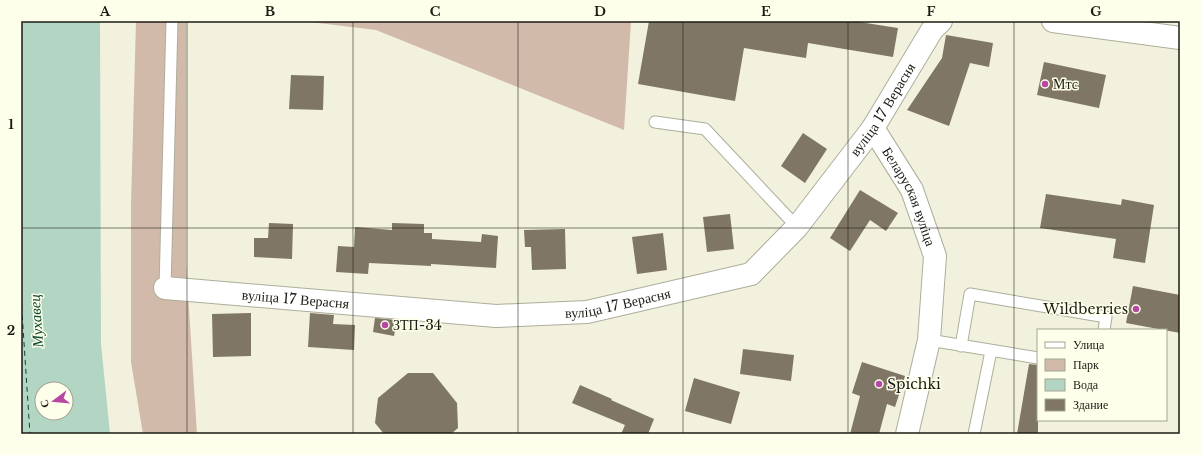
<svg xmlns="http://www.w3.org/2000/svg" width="1201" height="455" font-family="'Libre Baskerville',serif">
	<rect width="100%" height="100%" fill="#f1f1dd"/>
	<!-- green -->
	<path fill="#d2baaa" d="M136,21H186V262L197,434H143L131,362V204Z
		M302,21H631L624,130L376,30Z"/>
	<!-- water -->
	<path fill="#b3d5c3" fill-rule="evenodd" d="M21,21H100L101,344L110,434H21ZM42,389H66V413H42Z"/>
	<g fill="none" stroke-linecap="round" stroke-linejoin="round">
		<!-- ferry -->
		<path stroke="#06472f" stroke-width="1" stroke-dasharray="5 4" stroke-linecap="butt" d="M21,297L30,434"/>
	</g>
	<!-- building -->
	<path fill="#807666" d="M649,21H853L898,28L893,57L808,43L806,58L744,48L735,101L638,84Z
		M946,35L993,43L989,67L970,63L949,126L907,110L942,58Z
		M1044,62L1106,75L1099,108L1037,95Z
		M291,75L324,76L323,110L289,109Z
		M803,133L827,149L805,183L781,166Z
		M860,190L898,213L886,231L870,220L850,251L830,238Z
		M1046,194L1121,205L1122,199L1154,205L1145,263L1113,258L1116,239L1040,228Z
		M730,214L734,249L707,252L703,217Z
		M269,223L293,224L292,259L254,257V238H268Z
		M392,223L424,224V233H432V239L481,242L482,234L498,236L496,268L431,264V266L369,263L368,274L336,272L338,246L354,247L355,227L392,230Z
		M565,229L566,269L532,270L531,247H525L524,230Z
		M663,233L667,270L637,274L632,237Z
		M1133,286L1180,295V333L1126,323Z
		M251,313V356L213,357L212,314Z
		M310,313L334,315L333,324L355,325L354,350L308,347Z
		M375,318L397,320L394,336L373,332Z
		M743,349L794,355L791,381L740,374Z
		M862,362L905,376L895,407L887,404L879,434H850L860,396L852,393Z
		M1029,364L1038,365V434H1017Z
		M408,373H433L457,403L458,428L451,434H384L375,423L378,398Z
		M694,378L740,392L731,424L685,411Z
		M580,385L612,399L611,400L654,419L648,434H621L625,425L572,403Z"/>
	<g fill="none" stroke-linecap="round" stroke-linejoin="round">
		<defs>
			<path id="lane" d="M655,122L705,129L797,227
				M165,288L172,21
				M929,340L1038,358
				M961,346L970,294L1106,317L1104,330
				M974,434L991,351"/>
			<g id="street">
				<path id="s1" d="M873,128L912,190L935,256L929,340L907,434"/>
				<path id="s2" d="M165,288L496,316L587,312L751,274L797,227L873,128L932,30L941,21"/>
			</g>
			<path id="primary" d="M1053,21L1180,38"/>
		</defs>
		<!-- lane casing -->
		<use href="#lane" stroke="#adae9b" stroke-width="13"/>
		<!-- street casing -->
		<use href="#street" stroke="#adae9b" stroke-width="24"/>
		<!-- primary casing -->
		<use href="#primary" stroke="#adae9b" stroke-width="24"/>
		<!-- lane -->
		<use href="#lane" stroke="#fff" stroke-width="11"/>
		<!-- street -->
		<use href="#street" stroke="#fff" stroke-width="22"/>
		<!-- primary -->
		<use href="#primary" stroke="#fff" stroke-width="22"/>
	</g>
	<!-- grid -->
	<path fill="none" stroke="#1b1b14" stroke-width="1" stroke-opacity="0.55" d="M187,21V434M353,21V434M518,21V434M683,21V434M848,21V434M1014,21V434M21,228H1180"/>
	<!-- markers -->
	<g fill="#b647a4" stroke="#feffea" stroke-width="1.5">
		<circle cx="1045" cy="84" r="4"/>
		<circle cx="1136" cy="309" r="4"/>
		<circle cx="385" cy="325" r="4"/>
		<circle cx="879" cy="384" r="4"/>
	</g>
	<g text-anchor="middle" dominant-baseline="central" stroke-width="3" stroke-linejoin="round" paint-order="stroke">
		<!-- poi labels -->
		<g font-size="14" fill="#1b1b14" stroke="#feffea" text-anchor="start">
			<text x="1053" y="84">Мтс</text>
			<text x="1128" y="309" text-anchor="end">Wildberries</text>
			<text x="393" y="325">ЗТП-34</text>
			<text x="887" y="384">Spichki</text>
		</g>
		<!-- street labels -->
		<g font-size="14" fill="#1b1b14" stroke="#feffea">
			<text stroke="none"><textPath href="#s2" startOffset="803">вуліца 17 Верасня</textPath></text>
			<text stroke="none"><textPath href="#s1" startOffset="78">Беларуская вуліца</textPath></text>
			<text stroke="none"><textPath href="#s2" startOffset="131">вуліца 17 Верасня</textPath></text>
			<text stroke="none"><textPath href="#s2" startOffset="455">вуліца 17 Верасня</textPath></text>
		</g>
		<!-- water labels -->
		<g font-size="15" font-style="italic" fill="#06472f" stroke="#feffea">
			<text transform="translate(36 321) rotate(-94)">Мухавец</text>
		</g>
	</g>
	<!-- border -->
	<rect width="1201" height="455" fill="none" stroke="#feffea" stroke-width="44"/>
	<!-- legend -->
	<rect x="1037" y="329" width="130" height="92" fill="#feffea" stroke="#a3a494"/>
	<rect x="1045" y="342" width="20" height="6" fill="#ffffff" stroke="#a3a494"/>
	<text x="1073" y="349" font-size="12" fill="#1b1b14">Улица</text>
	<rect x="1045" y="359" width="20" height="12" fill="#d2baaa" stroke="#a3a494"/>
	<text x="1073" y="369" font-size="12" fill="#1b1b14">Парк</text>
	<rect x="1045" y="379" width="20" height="12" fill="#b3d5c3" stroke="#a3a494"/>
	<text x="1073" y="389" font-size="12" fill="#1b1b14">Вода</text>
	<rect x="1045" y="399" width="20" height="12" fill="#807666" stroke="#a3a494"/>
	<text x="1073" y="409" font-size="12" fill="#1b1b14">Здание</text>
	<!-- north arrow -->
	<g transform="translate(54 401) rotate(254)"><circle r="19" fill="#feffea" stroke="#a3a494"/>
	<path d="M0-3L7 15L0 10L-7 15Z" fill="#b647a4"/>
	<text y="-6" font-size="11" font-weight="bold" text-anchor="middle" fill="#1b1b14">С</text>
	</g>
	<rect x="22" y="22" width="1157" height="411" fill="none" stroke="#1b1b14" stroke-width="1.5"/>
	<g font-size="13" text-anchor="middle" font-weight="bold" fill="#1b1b14">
		<text x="105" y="16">A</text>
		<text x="270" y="16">B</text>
		<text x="435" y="16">C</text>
		<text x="600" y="16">D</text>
		<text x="766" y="16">E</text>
		<text x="931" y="16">F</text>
		<text x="1096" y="16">G</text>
		<text x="11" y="129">1</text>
		<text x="11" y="335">2</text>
	</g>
</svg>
